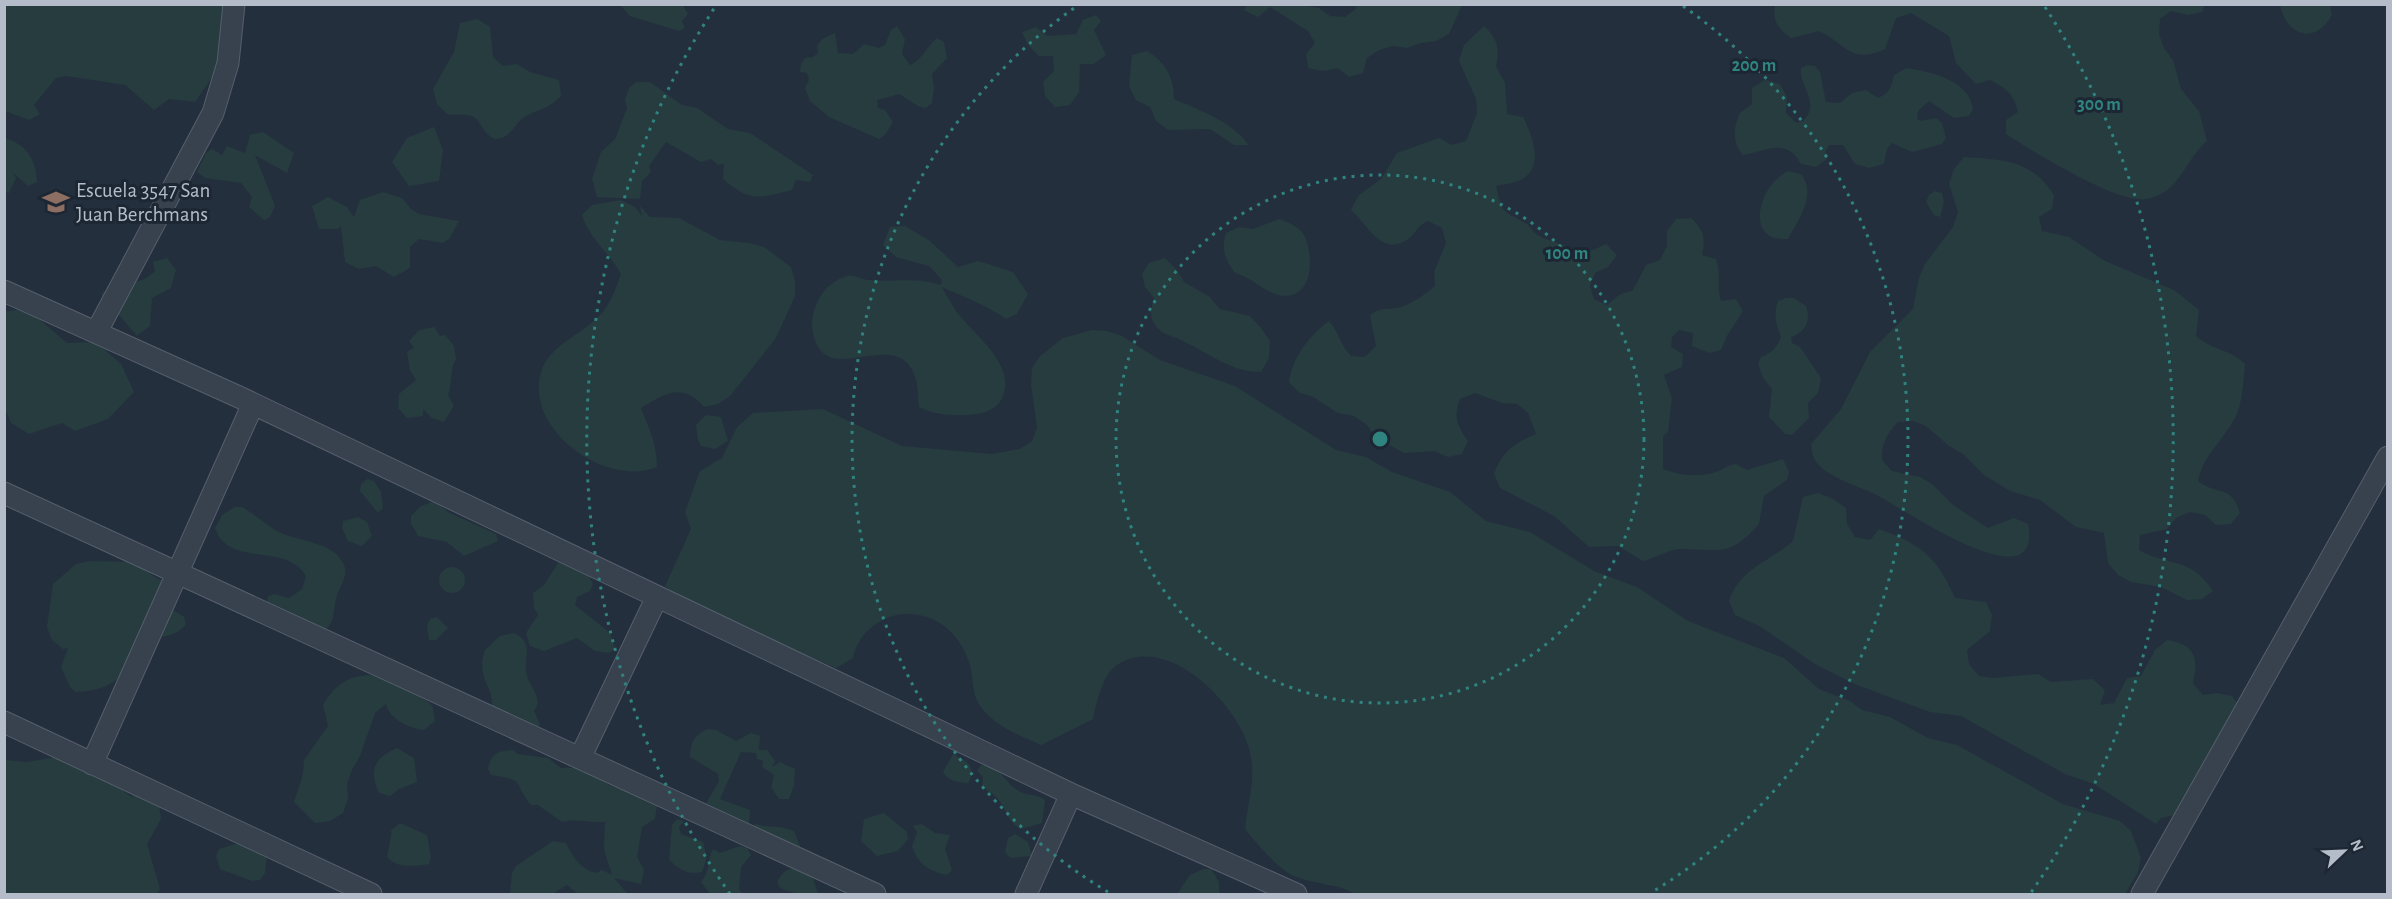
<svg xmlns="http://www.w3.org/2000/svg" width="2392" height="899" font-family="'Alegreya Sans',sans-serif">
	<rect width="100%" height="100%" fill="#242f3e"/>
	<!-- green -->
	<path fill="#263c3f" d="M5,5H225L235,44L195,102L169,99L154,110L125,85L66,76L56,78L34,105L40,114L29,120L5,111Z
		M620,5H683L688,14L682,21L685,28L679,31L630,16Z
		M1247,5H1300L1319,8L1330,16L1345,17L1357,8L1353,5H1462L1449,34L1436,41L1421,43L1407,48L1393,46L1379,50L1367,58L1363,73L1349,77L1338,68L1323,71L1308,68L1306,54L1315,43L1308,31L1270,7L1258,17L1244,10Z
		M1775,5H2205L2202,12L2188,15L2171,11L2160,19L2159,34L2164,48L2173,60L2181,89L2199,111L2207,141C2191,154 2181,181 2166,191C2157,196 2149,200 2139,199C2108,198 2034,152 2006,134V120L2018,112C2014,94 2006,88 1990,80L1976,84L1956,63L1949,36L1911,13L1896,18L1885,49C1851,65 1846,44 1819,31L1791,38C1778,29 1772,21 1775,5Z
		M2280,5H2330L2332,15C2315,46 2286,35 2280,5Z
		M1096,15L1101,21L1094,30L1106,55L1094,64H1080L1079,92L1070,105L1055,107L1045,96L1043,82L1054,71L1053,56H1039L1028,45L1022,32L1036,27L1047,36L1076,34L1083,20Z
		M477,19L490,27L493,57L503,66L517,64L530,72L559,80L561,96C550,108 540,109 526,116C516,121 513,134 502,138C487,143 483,124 474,117C467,113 455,116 447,114L437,104L433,89L454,52L460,23Z
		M897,26L905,39L902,54L910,65C922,60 927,46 937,38L944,42L947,58L932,74L934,88L932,103L926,108L918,106L899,94L877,100L878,108L885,110L893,122L885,135L879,139L829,117L810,101L805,88L809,80L807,73L800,72L801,64L805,58L813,57L818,53L817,46L822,39L835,33L838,53L853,54L864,44L879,48L885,45L891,30Z
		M1484,26C1498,39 1500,49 1496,66L1505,83L1507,114L1523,117C1532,134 1544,165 1524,178C1517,183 1504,184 1496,186C1503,215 1501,209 1525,223C1531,226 1533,233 1539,236C1552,243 1565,243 1577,252L1593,250L1606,244L1617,255L1608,267L1595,273L1590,286L1594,299L1607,305L1619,295L1633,290L1646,265L1660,260L1667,246V231L1676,219L1691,218C1704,230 1706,238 1702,255L1716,259C1722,276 1716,284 1721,301L1736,299L1743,311L1727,336L1721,350L1709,353L1692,346L1693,333L1679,330L1672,337L1671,347L1683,354L1682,367L1664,375L1672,398L1668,432L1663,436V469C1677,475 1697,477 1713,473C1721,471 1727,465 1736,464L1747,470L1783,459L1789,472L1787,480L1764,496L1759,524C1728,559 1719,549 1679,549C1668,550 1655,558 1643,561L1618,546L1589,547L1554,516L1500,488L1494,474C1501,452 1515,443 1536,434L1528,413L1517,404L1502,403L1475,393L1460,399C1453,418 1457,425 1468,441L1462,454L1448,457L1434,451L1404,453L1376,438L1367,425L1354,416L1338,413L1313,397L1300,393L1289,382C1293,356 1309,336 1329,321C1339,332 1340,345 1351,356L1365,357L1376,346L1370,315C1382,307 1384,310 1397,308C1411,305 1424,295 1435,286L1434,272L1446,243L1442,228L1428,221C1415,227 1417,233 1408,239C1382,258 1367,224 1351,210L1358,196L1382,178L1397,153L1439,138L1452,145L1466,141L1477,113L1476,99L1459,61L1464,45Z
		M1147,51C1166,63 1174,77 1174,99C1201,111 1230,120 1249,145H1234L1210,129L1168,130L1156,121L1150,107L1136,100L1129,86L1132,55Z
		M1808,65L1815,66L1820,72L1826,102L1840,103L1852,93L1866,90L1878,98C1890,93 1891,87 1894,75L1906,68C1932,72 1969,80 1973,109L1969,116L1954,118L1929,101L1918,111L1917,119L1921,121L1936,118L1942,123L1946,138L1942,144L1912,152L1892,143L1887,149L1884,164L1869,168L1855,164L1843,145H1829L1825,152L1827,159L1816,167L1801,164C1786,137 1767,151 1743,155C1732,144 1733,126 1740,113L1752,104V88L1765,80L1780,84L1787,97L1786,113L1796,123L1803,121C1822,102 1798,86 1801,68Z
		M636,82H650L682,105L697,108L728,129L750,133L813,175L810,182L796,180L792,190C759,198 751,203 723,179L724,164L718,165L711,159L701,162L666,142L649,166L651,172L642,181L640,199L597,197L592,179L601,152L615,139L627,108L625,99L629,88Z
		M434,127L443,150L439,181L409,186L392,162L407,138Z
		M263,132L294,153L287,173L255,155L275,206L270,217L264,220L249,207L252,197L241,183L205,178L197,172L206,153L212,149L222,155L227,146L245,153L250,135Z
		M4,138C27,144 36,160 37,182L28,186L12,172L16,178L9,193L5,192Z
		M1964,157C2004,160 2030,159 2054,195L2052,209L2039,217L2042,231L2069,237L2105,261L2174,290L2199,310L2196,336C2215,352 2227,347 2245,364C2243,382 2243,404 2234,420C2222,441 2203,456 2198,481C2217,496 2232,484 2240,513L2231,524L2216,525L2205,515L2190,512L2176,518L2167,529L2140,535L2139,550C2168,567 2191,556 2213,591L2202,599L2187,600L2161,587L2131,582L2118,575L2108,563L2104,533L2076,527L2040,500L2010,491L1984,475L1963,454L1949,446L1926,426L1913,421L1898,422C1887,434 1881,443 1882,460L1892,471L1920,477L1932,484L1953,505L1988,528L2014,518L2028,524C2044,605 1906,511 1882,498C1865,488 1834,480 1821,467C1813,460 1812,455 1811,444L1841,409L1870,352L1913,309L1919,278L1925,264L1953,227L1958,212L1949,184L1954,169Z
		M1787,171L1801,174C1817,194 1799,219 1788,239C1754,241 1755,210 1769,188C1773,181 1781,176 1787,171Z
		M1935,191L1942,193L1944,202L1940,217L1934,215L1926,202L1929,195Z
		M383,192L402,198L411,209L419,214L459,221L450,238L443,243L419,239L410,247V268L394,277L376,266L359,269L345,262L341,226L338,229H319L312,206L328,197L347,207L354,217L360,200Z
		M621,200L635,207L642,216L640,206L650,217L679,218L720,240L749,243L764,247L791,267L795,281V296L776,338L730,396L718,404L704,407C683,382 665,393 641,408C649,429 657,444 657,467C606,488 524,430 541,372C550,344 582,335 600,315C610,305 616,288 621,274C610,253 589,239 582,215L592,205Z
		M1279,219C1289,223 1301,227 1305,237C1314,257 1313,296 1285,296C1266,295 1254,278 1235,273C1225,259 1221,250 1226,233L1239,227L1253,229Z
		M905,226L930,241L958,267L978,261L1013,272L1028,294L1017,314L1006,319C988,306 962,296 942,287C946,295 951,303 956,311C973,334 1016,364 1003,396C1000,405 991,411 982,413C962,417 937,416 919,407C918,399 918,388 916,380C901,324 834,385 816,343C805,317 819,284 847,276C855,274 861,280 869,280C896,283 913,276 941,285L942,280L929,266L896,257L883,245L890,227Z
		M167,258L176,270L171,288L152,298L150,326L137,336L101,294C118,278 138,289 155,271L153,262Z
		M1165,258L1177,270L1184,282L1210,297L1220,309L1250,316L1261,328L1270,341L1269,358L1261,372C1231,372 1210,354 1183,341C1173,335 1162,336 1155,325C1149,316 1151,309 1154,298L1145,287L1142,274L1149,263Z
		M1786,298H1794L1806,306C1811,321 1806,332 1791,337L1792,343L1800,347L1821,378L1818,393L1808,403L1809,418L1792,435L1785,434L1769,417L1772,389L1763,378L1758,364L1761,357C1772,353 1777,348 1781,337C1776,324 1773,315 1778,301Z
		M26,308L67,343L96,342L121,364L134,392L108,419L75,431L62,423L29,434L11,423L5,409L4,312Z
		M434,327L440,336L445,335L454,346L456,359C449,370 453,382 448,395L454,406L444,422L432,418L423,409V416L407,418L398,408L399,394L416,380L410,370L407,352L414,348L409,341L419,330Z
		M1092,330L1107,331L1122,336L1160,360L1235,386L1336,450L1366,457L1392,472L1450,492L1486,521L1530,532L1594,571L1637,587L1688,621L1784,658L1819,689L1850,701L1862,710L1890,717L1928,738L1957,745L2063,804L2120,821L2131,831L2141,858L2138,872L2125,894H1355C1339,884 1314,884 1296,877C1280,871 1256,843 1245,829C1248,799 1257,778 1249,748C1236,703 1167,632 1117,665C1102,675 1097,702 1093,719L1041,745C1023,737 1004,730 989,716C968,696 976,684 969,662C962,640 945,621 923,616C907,612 893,614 879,622C865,630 856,643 853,658L836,668L682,601L665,586L691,529L685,512L700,471L722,458L737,427L753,413L823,409L902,446L992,454L1020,449L1032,441L1037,427L1031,384L1032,368L1040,356L1063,338Z
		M706,415L721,417L728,441L715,449L701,446L698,440L696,425Z
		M367,479L374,481L381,492L383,508L378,513L360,491L361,484Z
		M1818,493L1833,499L1846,508L1847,524L1855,537L1870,540L1879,529C1921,544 1937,557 1955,598L1986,602L1992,615L1990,631L1967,650L1969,664L1979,676L1993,678L2038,674L2051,682L2093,679L2105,690L2100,705L2114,703L2127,678L2141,676L2155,650L2167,640C2195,644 2199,658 2193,683L2203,695L2217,693L2232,696L2241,708L2175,815L2161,818L2156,824L2094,784L2065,774L1961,716L1930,712L1857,685L1815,664L1761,627L1735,615L1729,601C1740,568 1769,562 1793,541L1803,497Z
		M435,501L448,512L496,534L498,541L464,556L447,542L418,536L411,523V516L421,506Z
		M235,507H242C255,514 268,527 281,533C300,542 338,542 345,568C347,577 340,587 337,595C331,616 338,620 319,636L267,603L268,596L275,594L289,598L302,589L306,576C286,541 229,569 215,528L222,515Z
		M358,517L367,522L372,536L362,546L348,541L342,528L343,521Z
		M560,560L586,571L593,584L590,591L577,597L575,605L610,633L615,648L609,653L595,651L577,638L544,651L530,646L526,633L538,615L534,608L533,593L544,585Z
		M90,561L133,562L158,579L172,582V609L184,617L186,624C177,637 161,637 147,639C128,672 116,691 75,692L70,687L61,667L68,648L63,649L52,640L47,627L53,584L76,564Z
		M439 580a13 13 0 1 1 26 0a13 13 0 1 1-26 0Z
		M437,617L448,628L436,640H429L427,626L430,619Z
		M514,633C533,642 525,655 526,671C527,686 545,697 534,711L540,724L537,731L492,707C494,687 475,677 485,650L500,636Z
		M370,675C381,677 428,698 432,706C434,710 434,717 435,721L424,730C410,729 388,718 386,704L375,713L360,756L352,770L347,784L348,799L343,813L330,821L315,823L294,802L303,774L304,760L328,726L323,705C335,685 347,676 370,675Z
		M708,729L716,730L736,741L751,733L760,736L759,750H767L775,761L772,767L780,762L795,769L794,786L789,799H779L771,787L774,775L762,767L763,761L757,759L756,753L741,752L720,799L750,810L749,826L705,805L719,781L718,774L690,757C690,744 694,734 708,729Z
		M397,748L414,758L417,782L399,789L390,796L379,793C368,769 375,758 397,748Z
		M513,750L518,754L548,758L561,768C596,765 593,781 618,788C636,794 643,790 657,805L655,819L642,827L637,857L644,870L641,884L614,878L628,894H578L567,885L552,894H510L512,873L516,866L553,841L566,843C573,857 580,869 596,873L602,870L612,875L604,850L605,822C589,823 577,818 562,822L538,805H531C511,781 529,781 491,775L488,769C491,753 498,751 513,750Z
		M953,754C965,760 978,766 968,783C957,782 949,782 943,772Z
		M57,757L85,764L133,798L132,795H147L159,804L161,819L147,844L160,889L157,894H5L4,760L27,762Z
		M981,765C1003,766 1006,787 1023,793C1031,796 1037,794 1045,800L1042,823L1021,829C1007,822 1006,807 997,798C992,792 986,792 982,785L983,777L977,771Z
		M884,813L907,832L908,839L898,851L877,856L861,841L864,819Z
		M677,819L684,821L679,827L681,834L703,842L707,857L702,872C688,875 680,870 669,860L672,825Z
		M400,823L427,835L431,857L429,864C415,866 397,869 387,857L392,831L389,832Z
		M756,824C769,829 777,824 794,831L800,846L793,853L749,828Z
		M922,824L935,833L950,835L945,849L952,870L947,875C929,871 919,865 912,847L917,832L913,826Z
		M1015,834L1028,842L1032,856L1010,858L1005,852L1008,838Z
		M239,843L267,852L265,873L260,880L252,881L220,869L216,856L219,849Z
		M740,846L747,848L751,855L741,867L739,889L743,894H710L701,882C712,868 706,861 713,849L720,853Z
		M794,867L813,878L818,894H797L780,888L777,882C782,872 785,871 794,867Z
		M1203,869H1211L1219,882V894H1177L1190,875Z"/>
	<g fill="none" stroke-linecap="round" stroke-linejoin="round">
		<defs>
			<path id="minor" d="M4,291L239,397L1071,794L1296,894
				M97,331L213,113L228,63L234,4
				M4,493L875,894
				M4,722L371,894
				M580,758L656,599
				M92,764L253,404
				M1026,894L1071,794
				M2142,894L2388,457"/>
		</defs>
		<!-- minor casing -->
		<use href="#minor" stroke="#565f6c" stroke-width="23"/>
		<!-- minor -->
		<use href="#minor" stroke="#38414e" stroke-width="21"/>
	</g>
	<!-- distance rings -->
	<g fill="none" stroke="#308480" stroke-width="3" stroke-dasharray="3 6">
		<circle cx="1380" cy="439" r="264"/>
		<path d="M1108 892A529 529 0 0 1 1077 6M1683 6A529 529 0 0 1 1652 892"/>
		<path d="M730 894A793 793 0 0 1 715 7M2045 7A793 793 0 0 1 2030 894"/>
	</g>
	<!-- icons -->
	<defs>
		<symbol id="school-bare" viewBox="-9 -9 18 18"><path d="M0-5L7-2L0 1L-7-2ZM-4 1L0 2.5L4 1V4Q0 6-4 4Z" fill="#8d6e63" stroke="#1d2633" stroke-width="2.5" paint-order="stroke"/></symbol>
	</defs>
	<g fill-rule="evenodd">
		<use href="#school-bare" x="37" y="183" width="38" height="38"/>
	</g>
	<g text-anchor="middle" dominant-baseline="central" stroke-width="6" stroke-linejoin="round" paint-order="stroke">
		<!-- poi labels -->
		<g font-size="21" fill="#b4bcc9" stroke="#1d2633" text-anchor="start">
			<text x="76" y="190">Escuela 3547 San<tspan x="76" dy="24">Juan Berchmans</tspan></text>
		</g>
	</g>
	<circle cx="1380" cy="439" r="9" fill="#308480" stroke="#1d2633" stroke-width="3"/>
	<g font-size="18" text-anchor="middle" font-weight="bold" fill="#308480" stroke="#1d2633" stroke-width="6" stroke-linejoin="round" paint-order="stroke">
		<text x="1754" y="71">200 m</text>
		<text x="2099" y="110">300 m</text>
		<text x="1567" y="259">100 m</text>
	</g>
	<!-- border -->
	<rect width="2392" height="899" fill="none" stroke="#b4bcc9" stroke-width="12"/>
	<!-- north arrow -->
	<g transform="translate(2344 851) rotate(67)" stroke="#1d2633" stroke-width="4.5" paint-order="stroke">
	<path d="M0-4.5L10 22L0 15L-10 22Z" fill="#b4bcc9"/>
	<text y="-9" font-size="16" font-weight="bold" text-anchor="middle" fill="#b4bcc9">N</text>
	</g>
</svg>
